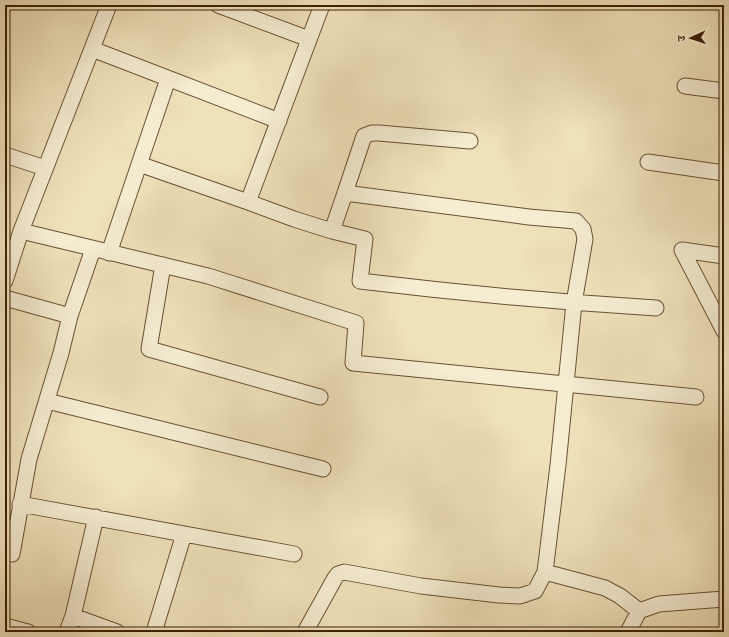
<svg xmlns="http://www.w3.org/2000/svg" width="729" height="637" font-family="Cardo,'Noto Serif Devanagari',serif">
	<rect width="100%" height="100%" fill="#efe1ba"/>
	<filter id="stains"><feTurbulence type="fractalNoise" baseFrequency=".005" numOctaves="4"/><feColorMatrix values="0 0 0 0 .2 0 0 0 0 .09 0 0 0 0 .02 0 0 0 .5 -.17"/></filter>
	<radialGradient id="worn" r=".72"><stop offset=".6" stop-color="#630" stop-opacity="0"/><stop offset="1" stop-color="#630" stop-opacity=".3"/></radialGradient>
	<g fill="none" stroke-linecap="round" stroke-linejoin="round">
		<defs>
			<path id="minor" d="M218,5L309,39
				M92,49L279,121
				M685,86L724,91
				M5,155L45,168
				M648,162L724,173
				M139,164L248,202L294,219L332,231L365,239L360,281C459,293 557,302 656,308
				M345,193L364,136L372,133H379L470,141
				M248,202L322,5
				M21,231L208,276L356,323L353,363L696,397
				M682,250L724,331
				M682,250L724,256
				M109,253L168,79
				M163,265L149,349L320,397
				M5,281L21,231L109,5
				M5,298L70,316
				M47,401L323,469
				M20,504L294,554
				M12,554L29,459L61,353L70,316L93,249
				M545,572L605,588L620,596L639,611
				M73,616L117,632
				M5,626L28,632
				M67,632L73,616L96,517
				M154,632L184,534
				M305,632L335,578L338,574L344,572L421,586L499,595L520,596L535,591L545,572L558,465L574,303L585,239L583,229L576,221L529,217L345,193L332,231
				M628,632L639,611L659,604L724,599"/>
		</defs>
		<!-- minor casing -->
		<use href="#minor" stroke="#695132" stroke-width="17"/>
		<!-- minor -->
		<use href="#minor" stroke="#f5ecd2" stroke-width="15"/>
	</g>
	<!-- margin -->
	<rect width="729" height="637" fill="none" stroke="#efe1ba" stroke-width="20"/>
	<rect x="6" y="6" width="717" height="625" fill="none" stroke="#3c2105" stroke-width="2"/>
	<rect x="10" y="10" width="709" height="617" fill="none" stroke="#3c2105"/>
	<!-- north arrow -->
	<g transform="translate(691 38) rotate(267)" stroke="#f5ecd2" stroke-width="3" paint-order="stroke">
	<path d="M0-3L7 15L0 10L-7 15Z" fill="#3c2105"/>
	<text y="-6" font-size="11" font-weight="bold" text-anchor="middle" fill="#3c2105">उ</text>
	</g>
	<rect width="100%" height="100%" filter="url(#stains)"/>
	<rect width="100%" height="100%" fill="url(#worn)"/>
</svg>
